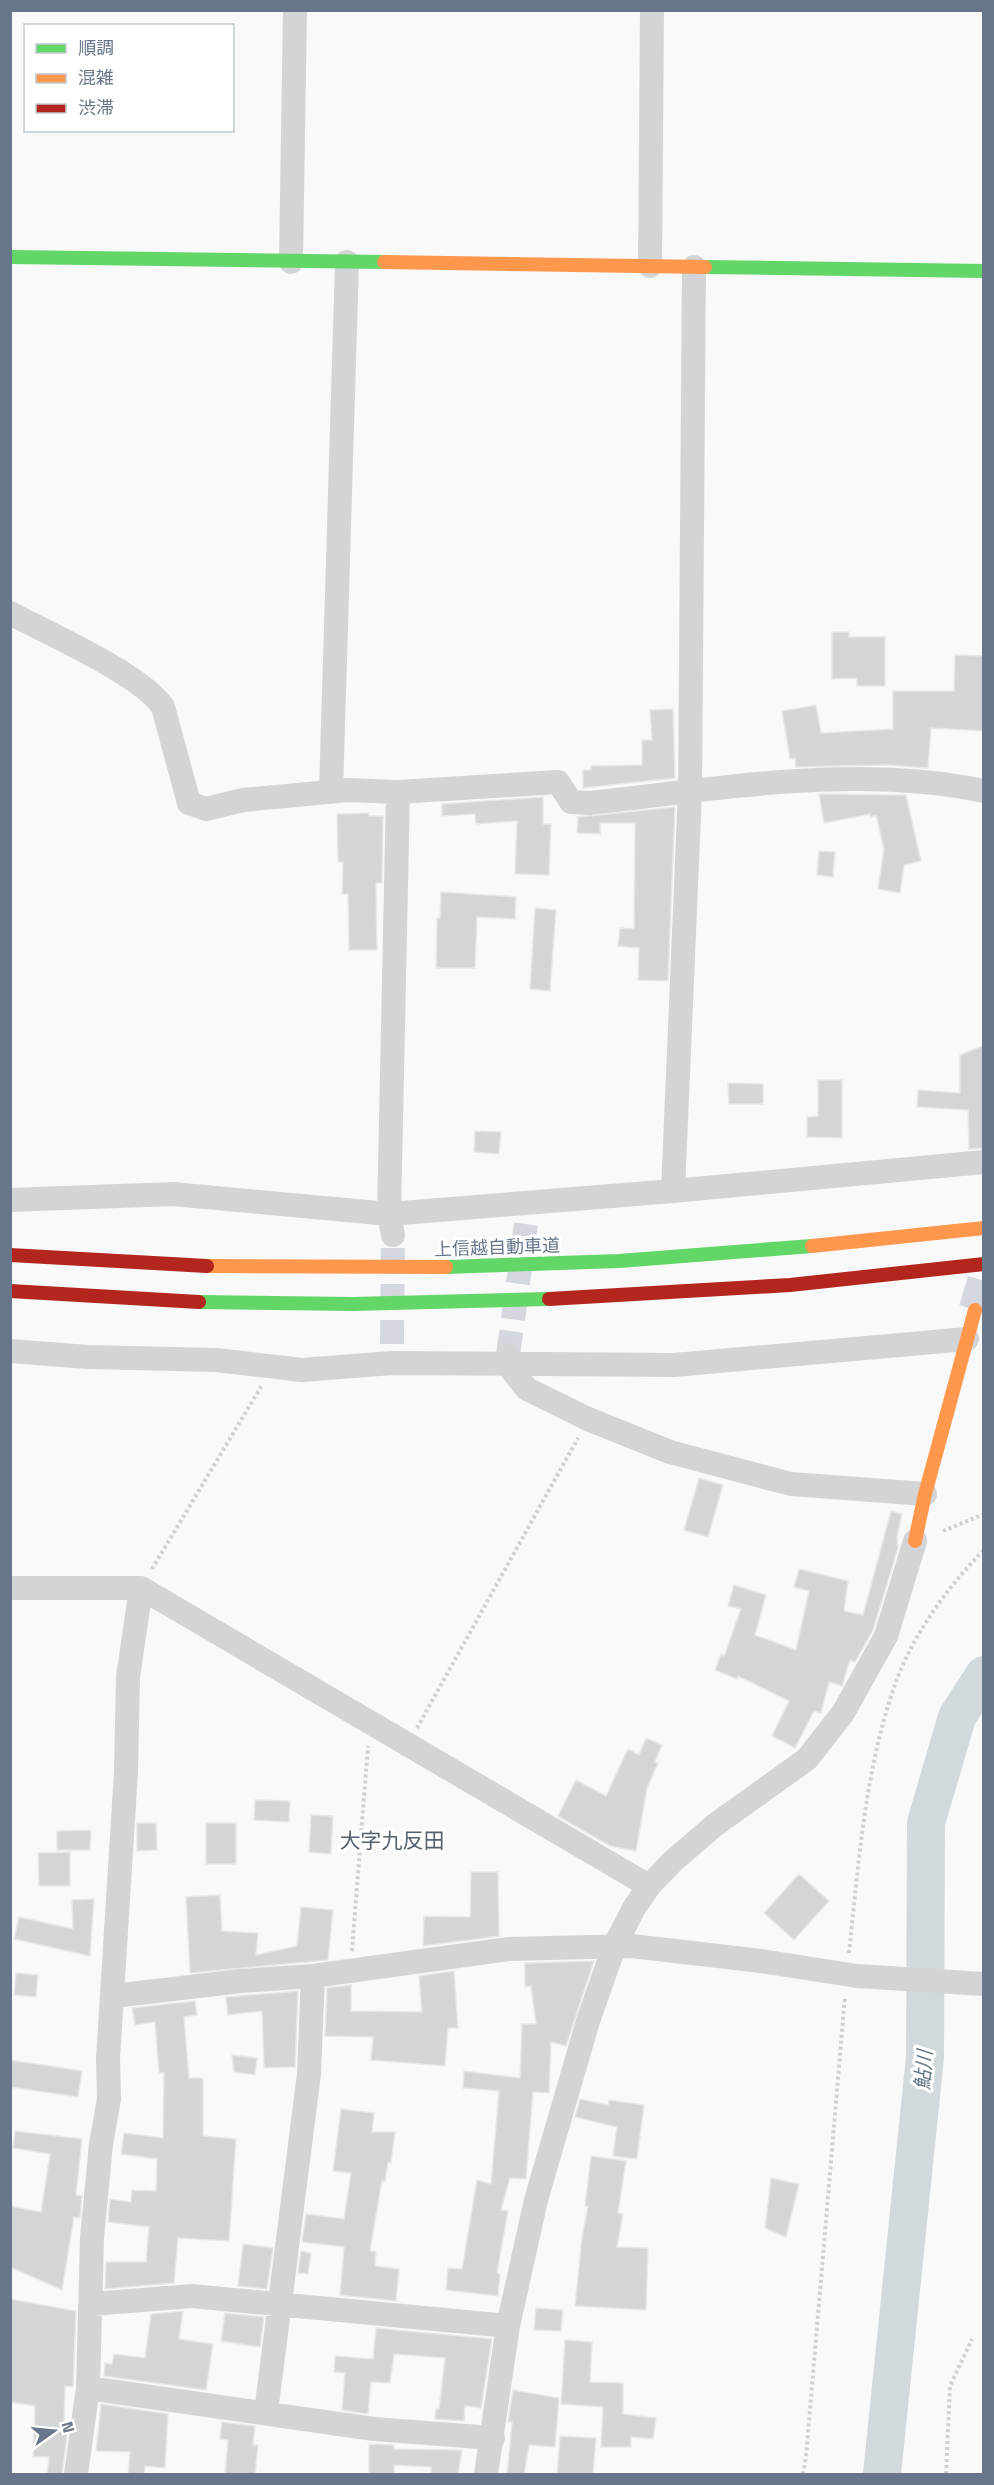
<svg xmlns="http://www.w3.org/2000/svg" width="994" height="2485" font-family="'Titillium Web','Noto Sans JP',sans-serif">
	<rect width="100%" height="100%" fill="#f9f9f9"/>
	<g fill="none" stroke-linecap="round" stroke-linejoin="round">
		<!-- river -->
		<path stroke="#d2d9dd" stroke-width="38" d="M882,2474L925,2057L926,1823L957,1717L984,1675"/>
	</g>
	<!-- building -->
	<path fill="#d4d5d6" stroke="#e8e8e8" stroke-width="1.5" d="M832,632H849V637H885V686H857V678L832,679Z
		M955,655L984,656V731L931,728L928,768L886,765L796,767L795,758L790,759L782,711L816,705L821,733L893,729V691H954Z
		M673,709L675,778L583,788V770H591V766L642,765V740H652L650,710Z
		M819,794L906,795L921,861L904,865L900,893L878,889L884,849L876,815L871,817L870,814L824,823Z
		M543,797V824H551L549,875L515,874L517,821L476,824L475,814L442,816V804Z
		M675,807L668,981L638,980L639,948L618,946L620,928L634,929L635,823H600V834L577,833L578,817Z
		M369,813V816H383L382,883H376L377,950H349L348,894H342L343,862H338L337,814Z
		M819,851L835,852L833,877L817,875Z
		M441,892L516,897L515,919L477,917L475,968H436L437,918H440Z
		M535,908L556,910L550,991L530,989Z
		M984,1045V1148L969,1149L968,1110L917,1107L918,1090L960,1093V1055Z
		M818,1080H842V1138L807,1137V1117L818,1116Z
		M728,1083L763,1084V1104H729Z
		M475,1131L501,1132L499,1154L474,1152Z
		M699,1478L723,1485L708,1537L684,1530Z
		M891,1511L902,1514L897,1537L898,1548L873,1630L855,1662L850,1660L842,1686L829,1682L821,1713L814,1711L795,1748L772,1736L789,1701L738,1676L737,1679L715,1670L721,1654L724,1656L741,1609L728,1606L734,1585L766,1595L755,1635L796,1650L809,1591L794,1587L799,1569L848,1581L844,1611L863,1615Z
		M646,1738L662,1745L655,1762L658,1763L647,1788L636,1851L610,1846L558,1816L576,1780L606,1796L628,1749L639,1755Z
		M255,1800L290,1801L289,1822L254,1820Z
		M311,1815L333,1816L331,1854L309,1852Z
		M137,1823H156L157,1850L137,1851Z
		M206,1823H236V1864H206Z
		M91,1830L90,1850H57V1831Z
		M70,1852V1886H39L38,1853Z
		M471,1872H498L499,1936L423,1946L424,1916L470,1917Z
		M799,1874L829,1901L794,1940L764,1913Z
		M220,1895L222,1931L258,1933L256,1955L297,1946L301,1907L333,1910L328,1960L190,1973L186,1897Z
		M94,1899L90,1956L14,1939L19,1917L73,1929L72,1900Z
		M594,1961L566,2046L551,2042L549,2093L533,2092L526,2179L510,2178L501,2210L508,2211L497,2273L500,2274L498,2296L446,2290L448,2268L462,2269L477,2180L491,2184L499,2091L463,2088L464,2071L520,2078L522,2024H536L531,1986L525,1987V1963Z
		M454,1971L458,2028H448L445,2066L371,2060L373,2037L325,2036L327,1988L351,1985V2011L422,2012L419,1976Z
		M16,1973L38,1975L36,1997L14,1995Z
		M298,1991L295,2067L264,2068L262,2011L228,2015L226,1997Z
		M195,2001L197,2015L184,2017L189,2078H203V2136L236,2139L229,2241L178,2238L174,2283L105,2289L106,2262H146L149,2227L108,2222L110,2199L131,2202L132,2190L156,2191L157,2159L121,2154L124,2133L163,2138L164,2073H159L155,2022L135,2025L132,2008Z
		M232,2055L257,2058L255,2075L234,2072Z
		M10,2060L82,2071L78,2097L10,2087Z
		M580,2099L608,2105L609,2100L644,2105L637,2159L613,2156L617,2127L575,2117Z
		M341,2109L374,2113L372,2132H395L391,2163H388L385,2181L382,2180L370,2251L376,2252L375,2266L399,2269L396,2301L340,2295L344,2247L302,2242L306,2214L344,2219L351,2173L333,2171Z
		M15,2131L82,2139L76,2195L82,2196L80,2218L74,2217L62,2290L10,2267V2206L41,2212L50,2154L13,2148Z
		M591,2156L626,2161L618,2213L623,2214L617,2247L648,2248L646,2310L575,2306L582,2237L588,2206H585Z
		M771,2178L799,2184L786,2237L765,2228Z
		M243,2244L273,2248L267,2289L238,2286Z
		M301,2251L311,2253L308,2274L298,2273Z
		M10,2299L76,2311L73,2387L65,2386L64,2427L68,2428L62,2475H47L49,2457H33L35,2406L10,2402Z
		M536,2308L563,2310L561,2331L534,2330Z
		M183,2311L179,2339L213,2344L206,2390L104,2376L105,2363L112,2364L114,2354L145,2358L151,2314Z
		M225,2313L264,2317L260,2347L221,2341Z
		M376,2328L492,2339L481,2408L465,2406L464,2421L435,2419L436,2409H439L445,2358L394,2354L390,2383L371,2382L368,2414L342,2410L345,2373L334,2372L335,2356L373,2359Z
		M565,2340L592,2342L590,2382L623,2383V2414L656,2418L653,2439L631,2437V2447H601L603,2407L561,2404Z
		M513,2390L559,2398L555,2447L529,2445L524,2475H507L512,2422H508Z
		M101,2404L168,2414L165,2468L145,2466L144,2475H128L130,2452L96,2451Z
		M222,2422L255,2426L253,2445H258L255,2475H225L228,2440L220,2439Z
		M560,2436L596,2438L593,2475H557Z
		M369,2444L394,2445V2449L462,2450L458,2475H431V2467L394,2465V2475H369Z"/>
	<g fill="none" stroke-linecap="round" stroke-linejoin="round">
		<!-- street-tunnel -->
		<path stroke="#d4d8de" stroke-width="24" stroke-dasharray="24 12" stroke-linecap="butt" d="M392,1344L393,1235
			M508,1355L527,1217"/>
		<!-- secondary-tunnel -->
		<path stroke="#d4d8de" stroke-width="33" stroke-dasharray="33 16" stroke-linecap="butt" d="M975,1310L984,1281"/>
		<!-- path -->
		<path stroke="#cfd0d2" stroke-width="4" stroke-dasharray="3 3" stroke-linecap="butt" d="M943,1531L984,1514
			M152,1569L262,1385
			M417,1728L578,1438
			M352,1951L368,1746
			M849,1953C859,1861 865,1766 897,1679C915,1632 949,1585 984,1550
			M803,2474L806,2457L845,1996
			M946,2474L950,2386L972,2339"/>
		<!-- street -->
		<path stroke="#d3d4d5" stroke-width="24" d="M291,262L295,10
			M650,266L652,10
			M10,613C49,634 141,674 163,707L189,803L206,809L243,800L349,790L398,792L558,782L571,802L589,803C719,789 854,764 984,791
			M331,792L347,262
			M673,1191L690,792L694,267
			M10,1200L173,1194L389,1214L673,1191L984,1162
			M393,1235L389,1214L398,792
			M10,1351L88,1357L216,1360L302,1370L392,1363L674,1365L967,1339
			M508,1355L507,1364L527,1389L588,1419L670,1452L791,1484L925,1494
			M10,1588H141L649,1886
			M113,1996L241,1981L313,1976L509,1949L632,1946L761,1961L857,1976L984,1984
			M92,2304L192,2296L508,2326
			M88,2388L374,2429L493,2438
			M266,2412L309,2074L313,1976
			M76,2474L88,2388L92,2238L101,2144L109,2099L108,2058L126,1772L128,1677L141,1588
			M486,2474L508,2326L536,2200L588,2021L614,1947L634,1908L649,1886L673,1861L715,1825L807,1759L843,1713L886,1636L915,1541"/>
		<!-- fast -->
		<path stroke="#63d668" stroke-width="14" d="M10,257L384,262
			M705,267L984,271
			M446,1267L619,1261L812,1246
			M199,1302L352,1304L549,1299"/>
		<!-- slow -->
		<path stroke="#ff974d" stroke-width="14" d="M384,262L705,267
			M812,1246L984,1228
			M207,1266L446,1267
			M915,1541L925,1494L975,1310"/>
		<!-- jam -->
		<path stroke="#b3261e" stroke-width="14" d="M10,1255L207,1266
			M10,1291L199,1302
			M549,1299L790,1285L984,1264"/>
	</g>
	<g text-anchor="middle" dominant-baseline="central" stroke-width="6" stroke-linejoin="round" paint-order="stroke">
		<!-- street labels -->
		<g font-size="18" fill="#67768b" stroke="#fff">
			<text transform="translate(497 1247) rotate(-2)">上信越自動車道</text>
		</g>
		<!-- water labels -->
		<g font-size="20" font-style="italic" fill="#637785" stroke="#fff">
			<text transform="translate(923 2070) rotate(-86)">鮎川</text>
		</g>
		<!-- quarter labels -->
		<g font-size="21" fill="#55616f" stroke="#fff">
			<text x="392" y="1840">大字九反田</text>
		</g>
	</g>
	<!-- border -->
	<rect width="994" height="2485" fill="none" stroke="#67768b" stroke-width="24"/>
	<!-- legend -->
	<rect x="24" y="24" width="210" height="108" fill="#ffffff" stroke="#c2c8d1" stroke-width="1.5"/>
	<rect x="36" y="44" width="30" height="9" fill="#63d668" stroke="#c2c8d1" stroke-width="1.5"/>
	<text x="78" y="54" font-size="18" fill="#67768b">順調</text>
	<rect x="36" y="74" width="30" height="9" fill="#ff974d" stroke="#c2c8d1" stroke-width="1.5"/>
	<text x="78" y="84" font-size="18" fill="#67768b">混雑</text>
	<rect x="36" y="104" width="30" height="9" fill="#b3261e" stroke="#c2c8d1" stroke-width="1.5"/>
	<text x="78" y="114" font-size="18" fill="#67768b">渋滞</text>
	<!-- north arrow -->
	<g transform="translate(54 2431) rotate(75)" stroke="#ffffff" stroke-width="4.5" paint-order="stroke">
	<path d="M0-4.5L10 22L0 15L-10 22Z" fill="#67768b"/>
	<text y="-9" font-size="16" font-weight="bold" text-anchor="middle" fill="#67768b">N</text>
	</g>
</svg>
